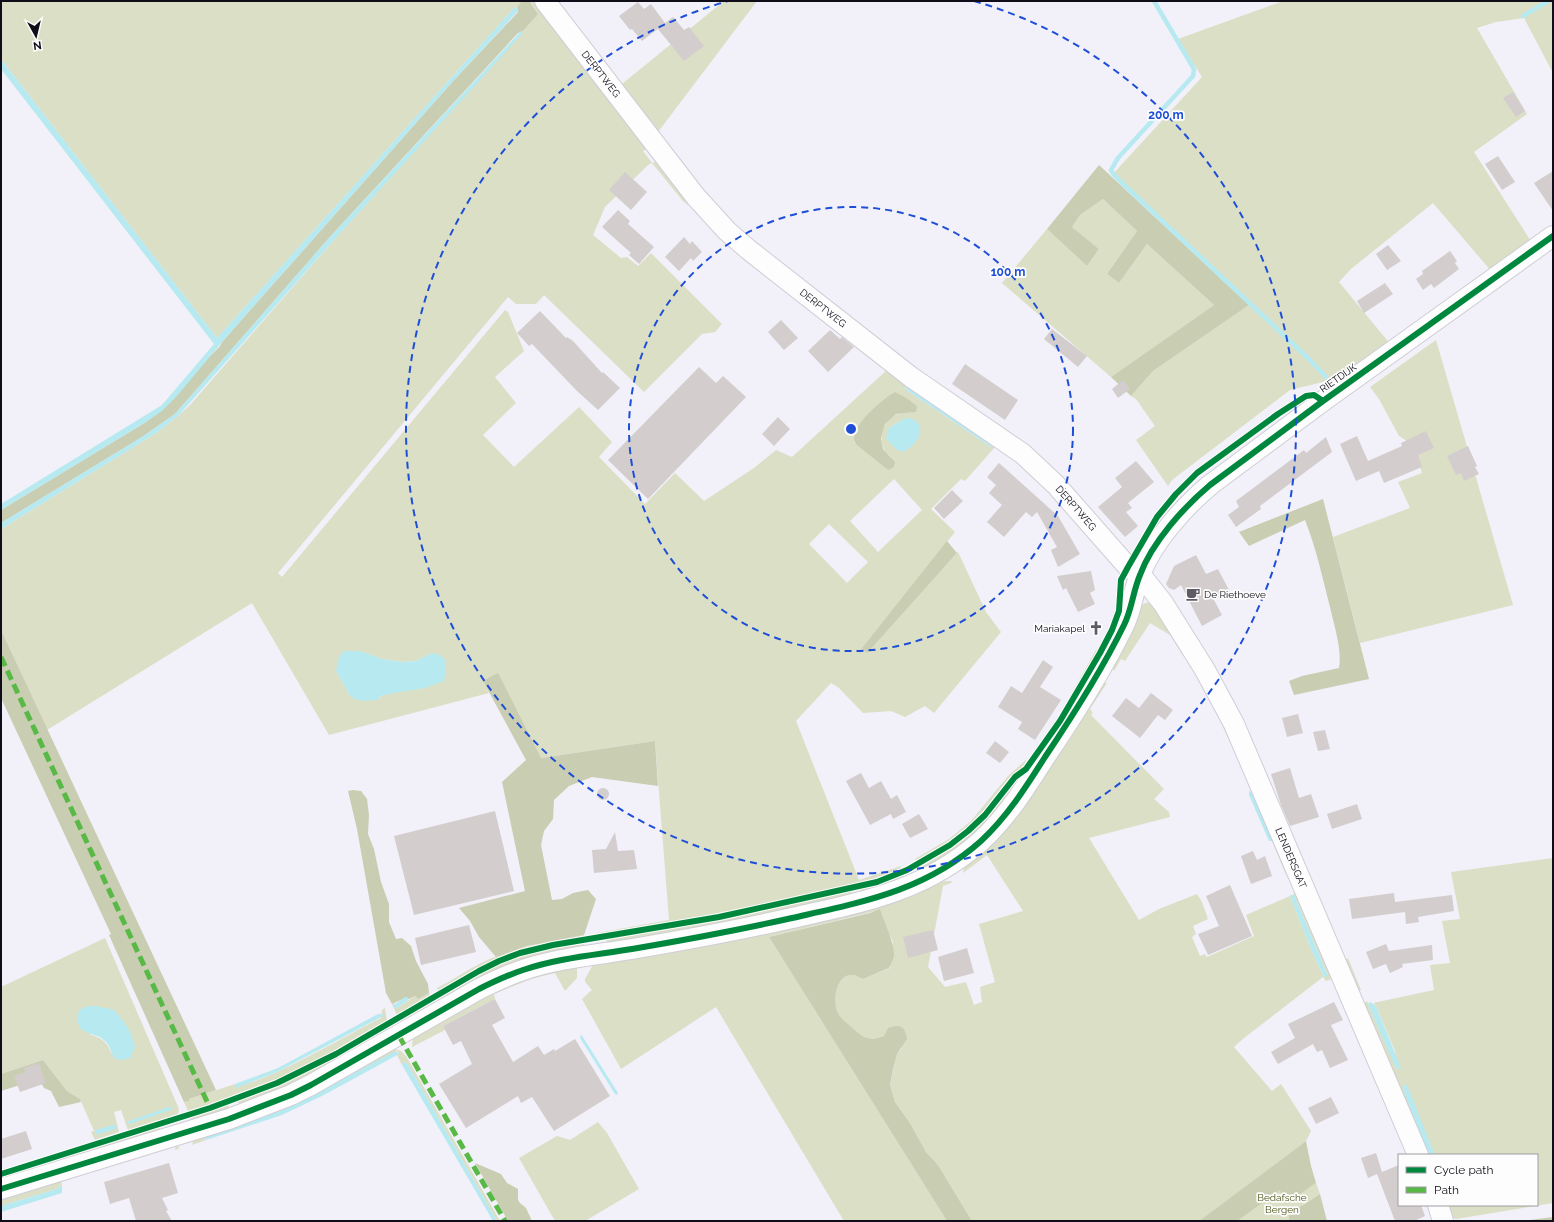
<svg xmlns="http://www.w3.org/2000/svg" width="1554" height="1222" font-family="Raleway,sans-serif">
	<rect width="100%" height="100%" fill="#f2f0f8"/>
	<!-- green -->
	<path fill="#dbdfc5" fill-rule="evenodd" d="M1,1H522L517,7L514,8L217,338L1,59Z
		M529,1H540L648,148L643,151L652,163L660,161L690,201L688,205L682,200L652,163L648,165L605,207L593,235L621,258L627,257L638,266L651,253L722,324L715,332L702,334L644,392L544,295L536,304H516L508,297L278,573L282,577L505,310L508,312L524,351L495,377L516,403L483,435L514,467L579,407L612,442L599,457L645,504L675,473L704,501L754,468L776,450L792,457L888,369L995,447L965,481L961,479L931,509L955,532L862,648L867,652L958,552L986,612L1001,632L934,713L925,706L905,717L891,711L863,713L839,688L831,683L796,721L859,880L901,866L900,870C866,882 832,889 797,897C731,911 664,924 598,935L597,933L669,920L655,741L541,758L483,681L489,693L329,735L252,603L47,730L1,630V529L156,433L179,415L190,405L333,241L538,14ZM906,385L994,446L991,447L905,389ZM908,399L911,413C906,413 900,413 895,415C884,421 879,435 883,447C884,451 888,454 891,457L884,467L854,442ZM902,420L903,452L893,446L889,428ZM894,479L922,510L878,552L850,521ZM829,524L868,562L847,583L809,544ZM344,651H360L382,659L402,662L416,661L432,653L425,688C410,690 389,690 377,699L349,694L336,671Z
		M716,1H757L658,132L622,84L719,5Z
		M1283,1H1553V73L1524,18L1496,22L1477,28L1527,114L1474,152L1532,243L1492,272L1433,203L1351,269L1339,282L1391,345L1344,379L1331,378L1327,381L1290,390L1172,480L1168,486L1136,440L1155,426L1136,399L1131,396L1153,371L1249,305L1112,175L1202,77L1178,39Z
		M1103,199L1137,231L1107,274L1119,283L1147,244L1214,305L1111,377L1002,283L1047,229L1087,266L1099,249L1072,227L1080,215Z
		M1436,340L1513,605L1360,643L1333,537L1410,508L1398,482L1422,473L1418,459L1407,441L1399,436L1379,399L1370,387Z
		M1152,602L1202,672L1292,868L1286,875L1272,841L1273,839C1246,777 1219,713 1185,654H1182L1170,635L1150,623L1125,661L1121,659L1114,671L1112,665L1140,607L1145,603Z
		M1096,650L1098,651L1071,698H1069Z
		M1101,683H1107L1090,709L1093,713L1091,715L1164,789L1154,799L1169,812L1170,817L1089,838L1139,920L1159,909L1197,894L1202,902L1208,919L1193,926L1196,934L1192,937L1200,956L1205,954L1207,957L1254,936L1246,915L1290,896L1311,949L1324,977H1325L1327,974L1294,895H1293L1294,893L1306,900L1336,972L1332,979L1326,981L1323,977L1244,1038L1234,1047L1272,1091L1281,1084L1311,1131L1306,1141L1199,1221H972L938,1165L926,1152L910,1123L895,1102L890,1085L897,1054L902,1048L888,1028L885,1036C871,1041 864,1039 854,1029C848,1024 840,1020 837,1011C833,999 836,973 854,975C857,976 860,978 863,979L890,968L893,942L888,932L880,910L769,937L947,1221H844L716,1007L621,1069L582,999L592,990L585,982V979L595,961L933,882L952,881L951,883L943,886L928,967L945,987L966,982L974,1005L982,1002L980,987L995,982L979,924L1023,911L987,855L963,873L964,868Z
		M1027,759C1024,767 1015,773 1009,779C998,791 989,805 977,817C960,835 939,848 918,861L915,859L949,839L971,821L1008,776Z
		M1026,774L973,839L924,869L923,866L954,846L974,830L991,813L1012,785Z
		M1553,858V1203L1456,1219L1450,1217L1442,1205H1537V1155H1422L1359,1007L1367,1001L1397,1069L1395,1051L1376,1006L1373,1003L1434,990L1430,965L1450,963L1442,921L1460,919L1451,872Z
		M902,876L903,878L864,896L860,889Z
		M853,891L847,899L609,946L606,940L723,920Z
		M584,935V937C560,941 535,944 512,953C486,962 462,977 438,991L437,988C453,980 467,970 483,962C515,947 549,941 584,935Z
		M105,938L179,1109L178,1114L128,1130L121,1110L114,1112L119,1132L95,1140L91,1132L94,1131L80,1099L67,1091L43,1060L1,1074V987ZM130,1031L111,1053C107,1041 101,1038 89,1034ZM114,1125L116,1127V1128L95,1133V1131Z
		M584,944L581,951L445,1002L442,996C463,984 483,971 505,962C530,952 557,948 584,944Z
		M1348,958L1361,990L1356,991L1345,960Z
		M577,967V978L565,991L555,973L531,979L494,994L495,999L443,1026L445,1030L412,1047L413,1037L418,1032L520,978Z
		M429,993L430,996L397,1015L392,1004L394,1003L395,1007L397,1008L415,996L418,999Z
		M385,1008L387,1021C334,1052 282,1081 223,1100C212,1104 200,1108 188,1111L184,1102L189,1101V1099L235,1084C250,1093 359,1028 381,1018L382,1010Z
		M387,1028L388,1031L384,1037L246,1107L237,1102C290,1084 338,1056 387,1028Z
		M394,1049L401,1051L406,1056L500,1221H497L407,1063L405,1062L402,1065L397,1055L399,1053L397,1051L307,1098L280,1111L205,1137L206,1140L192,1145L193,1143L191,1141L179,1144L178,1147L180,1148L175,1150L176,1142Z
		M228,1105L231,1112L194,1122L189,1117Z
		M598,1122L607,1133L639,1189L585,1221H555L519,1158L557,1136L570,1140Z
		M159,1127L162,1133L102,1152L97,1146Z
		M86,1150V1156L47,1169L44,1163Z
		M31,1167L34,1170L1,1183V1176Z
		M1294,1177L1299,1194L1316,1183L1320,1194L1302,1205L1307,1221H1205Z
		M61,1178L62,1187L60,1186L57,1189L1,1206V1196Z"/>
	<!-- forest -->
	<path fill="#c9cdb2" d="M522,1H529L538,14L522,32L518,33L329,238L175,414L142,437L1,523V510L146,422L220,346L222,342L454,80L518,12L517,7Z
		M1099,165L1249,305L1153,371L1131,396L1111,377L1214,305L1147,244L1119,283L1107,274L1137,231L1103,199L1080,215L1072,227L1099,249L1087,266L1047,229Z
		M895,392L908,399L917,406L916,412L896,414L885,424L881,438L883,449L895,462L894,467L889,470L884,467L857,445C843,431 884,398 895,392Z
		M1323,499L1369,679L1294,695L1289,681L1302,676L1339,668C1342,650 1335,629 1331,611C1323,581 1317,550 1305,520L1249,546L1239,532Z
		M947,541L957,553L867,653L862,648Z
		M1,630L216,1090L189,1099V1101L184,1102L109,935L111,934L1,698Z
		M498,673L541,758L655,741L658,786L592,777L569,786L554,800L553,819L544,831L541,845L552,900L562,899L573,893L588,890L596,899L584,935L527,946L496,957L479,937L470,921L459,908L525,891L502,782L526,760L483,681Z
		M353,790L361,791L367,799L369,815L368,834L374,849L381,882L389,904V922L396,939L402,938L411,946L416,961L428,984L429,993L418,999L415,996L409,999L405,998L392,1004L386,993L357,829L348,791Z
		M880,909C884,922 895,944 894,956C893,960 891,964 889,968L863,979C860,978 857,976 854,975C836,973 833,999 837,1011C840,1019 848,1024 854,1029C864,1039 871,1041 884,1036L888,1028C899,1024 905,1025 907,1039L897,1054L893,1070L890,1085L895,1102L910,1123L926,1152L938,1165L972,1221H947L769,937L870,913Z
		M43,1060L67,1091L80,1099L81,1102L59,1107L51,1091L44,1088L39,1079L1,1091V1074Z
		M1306,1141L1311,1166L1316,1183L1285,1204L1280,1190L1237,1221H1199Z
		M475,1163L501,1174L507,1183L518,1189V1200L520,1203L526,1208L532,1221H508Z
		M1320,1194L1327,1221H1289V1214Z
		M1553,1217V1221H1521Z"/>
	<!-- water -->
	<path fill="#b6eaf0" d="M517,7L518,11L454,80L222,342L177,396L162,411L146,422L1,510V504L162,405L214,344L1,69V59L217,338L514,8Z
		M521,31L523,32L522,34L333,241L179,415L156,433L1,529V523L142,437L175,414L329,238Z
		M908,383L994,446L991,447L905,389L906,386Z
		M907,418C931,421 918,446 903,452L896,449L886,438L889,428L902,420Z
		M344,651H360L382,659L402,662L416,661L432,653L440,655L445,660L446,666V673L444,681L425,688L389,694L381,696L377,700L361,701L353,698L349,694L336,671L339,657Z
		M1252,790L1273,839L1272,841H1269L1249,795V792Z
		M1291,895H1294L1327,974V976L1325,977H1324L1311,949L1290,896Z
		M1370,1002L1376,1006L1401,1068L1400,1070L1395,1066L1368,1004Z
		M96,1006L114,1010L121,1018L130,1031L135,1047L130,1058L122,1060L114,1058C111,1053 110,1045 105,1041C96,1031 75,1037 78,1015C79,1006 89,1006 96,1006Z
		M378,1014H382L383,1016L277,1072L236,1088L235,1084L278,1068Z
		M581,1034L618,1093L617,1095L615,1094L580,1038Z
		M394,1052H398L399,1054L324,1095L282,1115L206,1140L205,1136L280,1111L307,1098Z
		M404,1062L407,1063L497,1221H493L402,1065Z
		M1404,1085H1407L1434,1153L1429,1155L1404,1092Z
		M172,1106L171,1110L129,1124L126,1122Z
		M60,1186L62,1187V1193L1,1212V1206L57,1189Z"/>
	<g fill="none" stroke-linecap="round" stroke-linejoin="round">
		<!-- stream -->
		<path stroke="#b6eaf0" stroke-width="4.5" d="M1154,1L1194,69L1193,76L1118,158L1111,170L1114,175L1122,183L1309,359L1326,377
			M1523,16L1548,1
			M396,1006L406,999
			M97,1132L114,1127"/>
	</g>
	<!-- building -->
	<path fill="#d3cecd" d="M638,2L644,9L651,4L665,23L673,17L684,30L689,27L704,46L684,61L658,29L663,25L642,41L632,29L630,30L619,16Z
		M1513,92L1525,111L1516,117L1503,98Z
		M1498,156L1515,182L1502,190L1485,164Z
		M1553,171V211L1534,183Z
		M625,172L647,192L631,210L609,190Z
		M618,210L630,221L628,224L654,247L639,264L629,255L631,253L602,227Z
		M684,237L690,244L692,241L702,252L693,261L691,258L679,271L665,257Z
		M1388,245L1401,261L1387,270L1376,254Z
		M1450,251L1457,261L1455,263L1459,269L1434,288L1431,284L1423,290L1416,279L1423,274L1422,271Z
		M1385,283L1393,294L1364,313L1357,301Z
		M540,311L566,338L567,337L573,341L602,373L603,372L620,388L598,410L577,391L532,344L529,346L517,333Z
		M781,320L798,338L784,350L768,332Z
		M1052,329L1087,356L1078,367L1044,339Z
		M830,330L840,339L842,337L854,347L828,372L808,351Z
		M965,364L1018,400L1005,420L952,384Z
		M699,367L716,383L723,376L746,397L648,499L608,460Z
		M1123,380L1130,389L1118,398L1112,389Z
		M778,417L790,429L774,446L762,434Z
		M1426,431L1434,448L1418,455L1422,467L1384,483L1379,471L1356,481L1340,444L1357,436L1368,461L1402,446L1401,443Z
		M1326,437L1332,452L1260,506L1261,509L1236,527L1228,515L1239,507L1236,501L1304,450L1306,453Z
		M1468,446L1477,466L1475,467L1479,474L1464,481L1461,473L1456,475L1447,456Z
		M1136,461L1154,482L1128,503L1132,508L1126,512L1138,526L1125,537L1098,507L1122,487L1115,478Z
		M999,463L1058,516L1080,554L1058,567L1051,550L1057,547L1037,512L1032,517L1026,512L1004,537L987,522L1002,505L989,493L996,485L987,477Z
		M952,490L963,501L944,519L934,508Z
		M1196,555L1206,574L1218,569L1230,592L1214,600L1222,615L1202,626L1181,585L1174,590L1169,588L1166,584L1174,566Z
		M1091,571L1095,590L1090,593L1095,604L1078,612L1066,588L1063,590L1057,576Z
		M1043,660L1053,667L1040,687L1061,700L1035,740L1018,729L1022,722L998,707L1011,686L1022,693Z
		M1151,693L1173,710L1165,720L1158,715L1140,738L1112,716L1126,698L1139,708Z
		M1298,714L1303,733L1287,737L1282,718Z
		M1325,730L1330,749L1318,751L1313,732Z
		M995,741L1009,752L1000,763L986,753Z
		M1290,768L1299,798L1311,794L1319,817L1290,826L1281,805L1271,774Z
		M861,773L869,788L881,781L891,799L897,795L906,812L893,819L891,814L870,825L846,781Z
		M597 794a6 6 0 1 1 12 0a6 6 0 1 1-12 0Z
		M1357,804L1362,819L1332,829L1327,814Z
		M495,811L514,891L414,915L394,836Z
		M919,814L928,829L910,838L902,824Z
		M615,832L618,851L634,850L637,869L594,873L592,850L606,849Z
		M1253,851L1257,860L1265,856L1272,876L1251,884L1241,856Z
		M1230,885L1252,936L1208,955L1198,934L1219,926L1206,896Z
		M1394,893L1395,902L1452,895L1454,911L1418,917L1419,922L1406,924L1405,912L1352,919L1349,899Z
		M469,925L476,952L421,965L415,938Z
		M933,930L938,950L908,958L903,937Z
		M1386,944L1389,951L1432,945L1433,960L1402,964L1403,967L1390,973L1386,964L1373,969L1366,952Z
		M967,948L974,973L944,981L938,957Z
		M495,999L505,1018L492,1025L513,1062L538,1046L544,1055L554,1049L555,1051L575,1039L610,1096L554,1131L532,1097L521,1103L518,1096L466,1128L439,1084L472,1064L461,1041L453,1045L443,1026Z
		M1334,1002L1343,1020L1331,1025L1348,1060L1330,1068L1322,1050L1317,1052L1313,1044L1278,1064L1271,1052L1295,1038L1288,1024Z
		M39,1063L46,1083L20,1092L14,1076L25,1072L24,1068Z
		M1331,1097L1339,1113L1316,1124L1308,1108Z
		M26,1131L32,1149L1,1159V1139Z
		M1376,1153L1382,1172L1399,1165V1205H1421L1425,1216L1414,1221H1395L1377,1174L1368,1178L1361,1158Z
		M169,1163L178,1193L162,1198L168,1210L166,1211L172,1221H136L129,1198L110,1204L104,1182Z"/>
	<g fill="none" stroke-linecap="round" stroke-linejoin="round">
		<defs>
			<path id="minor" d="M545,1L696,197L727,231L749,250L911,377L1023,454L1056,485L1128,567L1140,574L1163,603L1205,670L1234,724L1418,1155
				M1,1189L229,1119L291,1095L311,1085L479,989C493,982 508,975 523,970C558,958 596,955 632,949C685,940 739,930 792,918C863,902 925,891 981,841C1007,817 1026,787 1045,757C1074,714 1101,672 1124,625C1132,609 1133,591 1140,575C1152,542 1184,507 1210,485L1323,401L1553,236
				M1438,1205L1443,1221"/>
		</defs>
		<!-- minor casing -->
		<use href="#minor" stroke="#cfcdd7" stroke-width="22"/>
		<!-- minor -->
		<use href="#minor" stroke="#fdfdfe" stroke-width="20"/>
		<!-- quiet -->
		<path stroke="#58b947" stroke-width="5" stroke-dasharray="10 5" stroke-linecap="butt" d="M1,657L210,1108
			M399,1036L505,1221"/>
		<defs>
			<path id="cycleway" d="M1,1174L210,1108L277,1083L336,1054L479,971L499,961L520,953L553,945L719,917L877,882L907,870L950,845L968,831L985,815L1015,777L1026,769L1060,721L1100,653L1112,630L1119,611L1121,580L1128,567L1157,517L1176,494L1197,473L1278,414L1306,396L1314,395L1323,401
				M1,1189L229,1119L291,1095L311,1085L479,989C493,982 508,975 523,970C558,958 596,955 632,949C685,940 739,930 792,918C863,902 925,891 981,841C1007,817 1026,787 1045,757C1074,714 1101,672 1124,625C1132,609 1133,591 1140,575C1152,542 1184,507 1210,485L1323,401L1553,236"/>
		</defs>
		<!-- cycleway casing -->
		<use href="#cycleway" stroke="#fdfdfd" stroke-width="8"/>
		<!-- cycleway -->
		<use href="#cycleway" stroke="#00873e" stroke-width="6"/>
	</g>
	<!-- distance rings -->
	<g fill="none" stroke="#1d4ed8" stroke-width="2" stroke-dasharray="7 5">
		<circle cx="851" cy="429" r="222"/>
		<path d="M974 1A445 445 0 1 1 728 1"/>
	</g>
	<!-- icons -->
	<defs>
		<symbol id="cafe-bare" viewBox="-9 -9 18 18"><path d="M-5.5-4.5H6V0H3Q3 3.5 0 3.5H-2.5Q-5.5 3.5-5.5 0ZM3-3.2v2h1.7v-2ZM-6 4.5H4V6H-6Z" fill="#5f5c66" stroke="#fdfdfd" stroke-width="2.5" paint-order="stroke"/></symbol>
		<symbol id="church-bare" viewBox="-9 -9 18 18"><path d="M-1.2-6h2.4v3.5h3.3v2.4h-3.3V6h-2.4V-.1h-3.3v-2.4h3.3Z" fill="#5f5c66" stroke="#fdfdfd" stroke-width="2.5" paint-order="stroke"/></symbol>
	</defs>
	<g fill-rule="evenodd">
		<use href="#cafe-bare" x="1183" y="584" width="20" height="20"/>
		<use href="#church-bare" x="1086" y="618" width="20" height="20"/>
	</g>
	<g text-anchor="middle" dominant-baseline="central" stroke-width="3.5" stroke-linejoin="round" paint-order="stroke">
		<!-- street labels -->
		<g font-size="10" fill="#100d18" stroke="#fdfdfd">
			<text transform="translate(601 74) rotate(52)">DERPTWEG</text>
			<text transform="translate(823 308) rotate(38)">DERPTWEG</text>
			<text transform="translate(1338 378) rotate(-35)">RIETDIJK</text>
			<text transform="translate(1076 508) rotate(49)">DERPTWEG</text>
			<text transform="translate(1291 858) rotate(67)">LENDERSGAT</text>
		</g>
		<!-- poi labels -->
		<g font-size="10" fill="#100d18" stroke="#fdfdfd" text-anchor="start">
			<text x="1204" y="594">De Riethoeve</text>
			<text x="1085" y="628" text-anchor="end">Mariakapel</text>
		</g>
		<!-- park labels -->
		<g font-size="10" fill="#4f5618" stroke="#fdfdfd">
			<text x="1282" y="1197">Bedafsche<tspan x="1282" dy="12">Bergen</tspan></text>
		</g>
	</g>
	<circle cx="851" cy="429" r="6" fill="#1d4ed8" stroke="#fdfdfd" stroke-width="2"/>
	<g font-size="12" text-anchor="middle" font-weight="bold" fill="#1d4ed8" stroke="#fdfdfd" stroke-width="3.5" stroke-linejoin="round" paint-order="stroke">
		<text x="1166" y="119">200 m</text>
		<text x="1008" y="276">100 m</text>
	</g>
	<!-- border -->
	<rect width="1554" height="1222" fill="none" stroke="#100d18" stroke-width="4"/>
	<!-- legend -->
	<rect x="1398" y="1154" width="140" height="52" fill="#fdfdfd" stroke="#9e9da1"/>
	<rect x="1406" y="1167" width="20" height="6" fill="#00873e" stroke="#9e9da1"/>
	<text x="1434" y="1174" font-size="12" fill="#100d18">Cycle path</text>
	<rect x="1406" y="1187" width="20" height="6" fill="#58b947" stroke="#9e9da1"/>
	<text x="1434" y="1194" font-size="12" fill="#100d18">Path</text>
	<!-- north arrow -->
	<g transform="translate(36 36) rotate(172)" stroke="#fdfdfd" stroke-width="3" paint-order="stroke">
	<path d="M0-3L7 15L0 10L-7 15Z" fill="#100d18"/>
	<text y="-6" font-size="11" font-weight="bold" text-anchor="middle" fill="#100d18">N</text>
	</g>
</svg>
